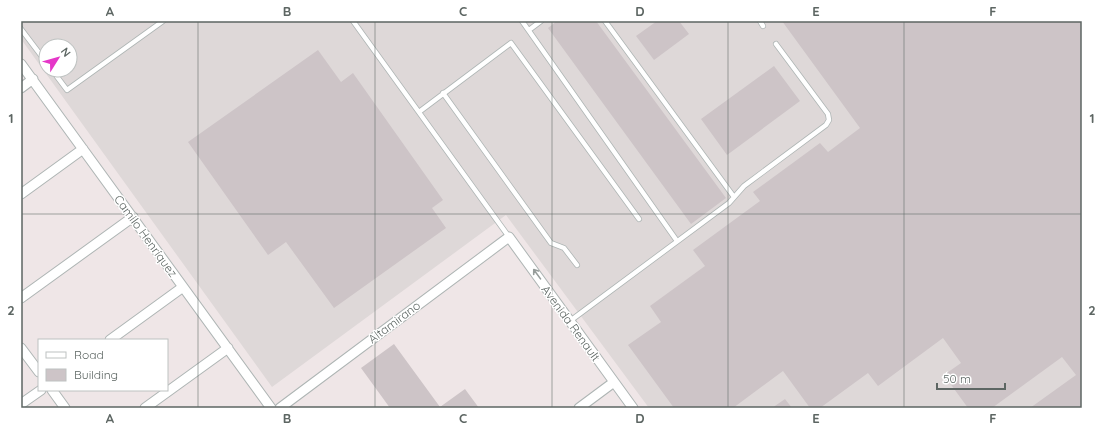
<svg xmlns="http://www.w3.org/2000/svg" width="1103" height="429" font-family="Quicksand,sans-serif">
	<rect width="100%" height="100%" fill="#efe6e7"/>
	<!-- industrial -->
	<path fill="#ded8d8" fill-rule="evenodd" d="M21,21H1082V408H649L506,215L272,387L21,39ZM46,46H70V70H46Z"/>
	<!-- building -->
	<path fill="#cdc4c7" d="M557,21H596L726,198L691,224L548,28Z
		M657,21H679L689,34L654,60L636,36Z
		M782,21H1082V408H1030L1076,375L1062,357L992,408H968L944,375L961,363L943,338L878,386L868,373L820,408H810L783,371L733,408H674L628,345L661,322L650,306L705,266L693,250L760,201L753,192L820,143L828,152L860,128Z
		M318,50L341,82L353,73L443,200L432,208L446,228L334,308L286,242L268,255L188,142Z
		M774,66L800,101L727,155L701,119Z
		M394,344L440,407L465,389L479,408H390L361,368Z
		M785,399L792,408H772Z"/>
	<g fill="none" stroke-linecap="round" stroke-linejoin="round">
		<defs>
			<path id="lane" d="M353,21L509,237
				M522,21L677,241
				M605,21L734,197
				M760,21L763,26
				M21,29L46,62
				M529,30L541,21
				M52,70L67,90L163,21
				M443,93L551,243L564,248L577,265
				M419,112L511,43L639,219
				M570,321L729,203L744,186L826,125L829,120L828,114L776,44"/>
			<path id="street" d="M21,64L271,408
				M21,88L33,79
				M21,194L83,149
				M21,298L133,217
				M110,340L183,287
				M21,348L39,372
				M52,390L65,408
				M21,404L41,390
				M145,408L228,348
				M280,408L509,237L633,408
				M579,408L614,382"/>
		</defs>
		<!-- lane casing -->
		<use href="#lane" stroke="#aeb5b4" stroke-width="6"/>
		<!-- street casing -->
		<use href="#street" stroke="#aeb5b4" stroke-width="11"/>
		<!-- lane -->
		<use href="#lane" stroke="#fff" stroke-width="4.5"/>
		<!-- street -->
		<use href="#street" stroke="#fff" stroke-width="9"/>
	</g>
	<!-- one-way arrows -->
	<defs><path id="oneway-shaft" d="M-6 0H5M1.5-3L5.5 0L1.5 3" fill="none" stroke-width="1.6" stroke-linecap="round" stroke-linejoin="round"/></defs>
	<use stroke="#969c9a" href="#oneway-shaft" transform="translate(537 274) rotate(-126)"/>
	<!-- grid -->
	<path fill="none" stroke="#5d6663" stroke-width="1" stroke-opacity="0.55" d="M198,21V408M375,21V408M552,21V408M728,21V408M904,21V408M21,214H1082"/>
	<g text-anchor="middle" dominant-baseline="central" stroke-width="3" stroke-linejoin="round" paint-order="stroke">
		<!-- street labels -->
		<g font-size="12" fill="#5d6663" stroke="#fff">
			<text transform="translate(146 236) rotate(54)">Camilo Henríquez</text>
			<text transform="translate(394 322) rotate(-37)">Altamirano</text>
			<text transform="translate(571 323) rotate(54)">Avenida Renault</text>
		</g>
	</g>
	<!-- border -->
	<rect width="1103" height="429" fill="none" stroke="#ffffff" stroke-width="44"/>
	<!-- legend -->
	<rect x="38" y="339" width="130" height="52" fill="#ffffff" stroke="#bec2c1"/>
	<rect x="46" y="352" width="20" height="6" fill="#ffffff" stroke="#bec2c1"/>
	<text x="74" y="359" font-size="12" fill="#5d6663">Road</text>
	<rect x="46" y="369" width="20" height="12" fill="#cdc4c7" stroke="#bec2c1"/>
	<text x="74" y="379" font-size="12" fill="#5d6663">Building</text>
	<!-- north arrow -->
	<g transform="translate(58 58) rotate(53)"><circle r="19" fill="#ffffff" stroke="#bec2c1"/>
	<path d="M0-3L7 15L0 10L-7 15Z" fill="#e537c8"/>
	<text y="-6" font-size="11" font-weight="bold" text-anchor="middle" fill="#5d6663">N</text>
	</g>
	<!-- scale -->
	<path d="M937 383v6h68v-6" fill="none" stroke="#5d6663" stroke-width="2"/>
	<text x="943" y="383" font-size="12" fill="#5d6663" stroke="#ffffff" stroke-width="3" paint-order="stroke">50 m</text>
	<rect x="22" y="22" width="1059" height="385" fill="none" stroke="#5d6663" stroke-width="1.5"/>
	<g font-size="13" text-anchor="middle" font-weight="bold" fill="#5d6663">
		<text x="110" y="16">A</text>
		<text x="287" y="16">B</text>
		<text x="463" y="16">C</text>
		<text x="640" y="16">D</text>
		<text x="816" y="16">E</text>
		<text x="993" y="16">F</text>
		<text x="11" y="123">1</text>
		<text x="1092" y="123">1</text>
		<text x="11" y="315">2</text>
		<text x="1092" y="315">2</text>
		<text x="110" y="423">A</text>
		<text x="287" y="423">B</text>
		<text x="463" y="423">C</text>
		<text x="640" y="423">D</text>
		<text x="816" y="423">E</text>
		<text x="993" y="423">F</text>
	</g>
</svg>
